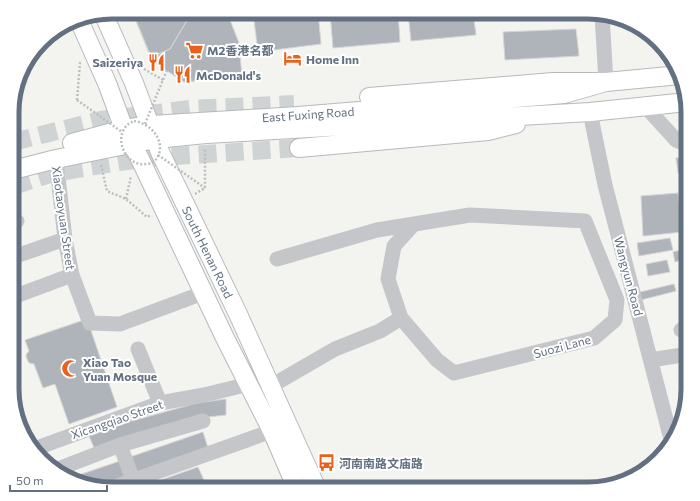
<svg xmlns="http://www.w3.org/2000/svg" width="700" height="501" font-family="Commissioner,'Noto Sans SC',sans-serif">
	<rect width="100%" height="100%" fill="#f3f4ef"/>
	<!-- building -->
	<path fill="#aeb4ba" stroke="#d5d5d2" d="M133,12H223L225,15H228L239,43L242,77L184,82L152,61Z
		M144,12H192L170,49L151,57L134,16Z
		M144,12H192L170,49L151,57L134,16Z
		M253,12H318L321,44L258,52Z
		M330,12H398L400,42L333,48Z
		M408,12H473L476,35L411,41Z
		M576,29L579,56L505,60L503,32Z
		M688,157V172L678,173L676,158Z
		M688,179V195L681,196L679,181Z
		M678,193L682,232L643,236L641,196Z
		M670,238L673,250L639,256L637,243Z
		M688,248V258L675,262L673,252Z
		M667,260L670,272L648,276L646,264Z
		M674,284L676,291L637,301L636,293Z
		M87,319L117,407L69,424L55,384L43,388L34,364L29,363L27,359L26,355L29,351L25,340Z
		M226,399V415L199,418L95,450L89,436L121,424L197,403Z
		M203,432L208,448L136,474L130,457Z
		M120,461L126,477L99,486L73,477Z
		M198,467L207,487L200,489H141V487Z"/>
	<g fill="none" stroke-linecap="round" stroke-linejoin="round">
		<!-- major-tunnel -->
		<path stroke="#cfd3d4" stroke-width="18" stroke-dasharray="18 9" stroke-linecap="butt" d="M13,142L101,120L190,109L294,104
			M13,186L53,173L119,162L159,157L299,148"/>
		<defs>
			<path id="major" d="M103,13L134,83L160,152L238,314L317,489
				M78,18L107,83L124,129L141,161L224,336L272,431L297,489
				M369,97L553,82H606L680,75
				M72,143L124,129L151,125L298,116L564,94L606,82
				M299,148L488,131L516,124
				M13,170L56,159L155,139L206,134L590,112L687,102"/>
		</defs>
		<!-- major casing -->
		<use href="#major" stroke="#b6b9bd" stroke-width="20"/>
		<!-- path -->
		<path stroke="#bdbec0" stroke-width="2.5" stroke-dasharray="2 2" stroke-linecap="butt" d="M144,69L163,80
			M77,100L80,63L82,62
			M101,165L107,191L126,199L147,217L151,215
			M195,194L205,188V149
			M126,199L131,176"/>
		<!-- minor -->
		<path stroke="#c4c6ca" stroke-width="15" d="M238,12V13
			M602,15L606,82
			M645,106L676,140L688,145
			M590,112L605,185L671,439
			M56,159L65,239L72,275L90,323L120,324L203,293
			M13,223L17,221
			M13,257L65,239
			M277,259L377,230L470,215L585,221L617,300L615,320L594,338L454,373L437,360L401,318L388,279L394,246L414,224
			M13,297L72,275
			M681,330L688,329
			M138,349L160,403
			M651,360L688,354
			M271,386L335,349L380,331L401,318
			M120,445L136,488
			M34,449L160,403L204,395L249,384
			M58,469L120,445L203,421
			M109,489L272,431"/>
		<!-- major -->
		<use href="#major" stroke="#fff" stroke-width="18"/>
		<!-- path-bridge -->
		<path stroke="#bdbec0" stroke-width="2.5" stroke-dasharray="2 2" stroke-linecap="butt" d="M77,100L122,132
			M134,121C150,123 164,139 159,154C157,160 153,163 147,164C123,168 110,130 134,121Z
			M145,124L167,70
			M158,155L205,188"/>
	</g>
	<!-- icons -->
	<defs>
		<symbol id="supermarket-bare" viewBox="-9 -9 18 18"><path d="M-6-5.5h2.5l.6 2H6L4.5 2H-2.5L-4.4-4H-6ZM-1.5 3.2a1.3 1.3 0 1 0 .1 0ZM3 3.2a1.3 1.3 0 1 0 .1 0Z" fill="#e9611a" stroke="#fff" stroke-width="2.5" paint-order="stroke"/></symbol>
		<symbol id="hotel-bare" viewBox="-9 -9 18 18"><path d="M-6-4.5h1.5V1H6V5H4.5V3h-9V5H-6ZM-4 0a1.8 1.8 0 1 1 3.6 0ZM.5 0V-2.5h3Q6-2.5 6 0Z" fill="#e9611a" stroke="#fff" stroke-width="2.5" paint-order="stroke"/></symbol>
		<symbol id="restaurant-bare" viewBox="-9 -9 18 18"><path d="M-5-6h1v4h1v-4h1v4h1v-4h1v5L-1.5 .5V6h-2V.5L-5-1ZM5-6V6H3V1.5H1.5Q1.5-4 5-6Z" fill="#e9611a" stroke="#fff" stroke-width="2.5" paint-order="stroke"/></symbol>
		<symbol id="mosque-bare" viewBox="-9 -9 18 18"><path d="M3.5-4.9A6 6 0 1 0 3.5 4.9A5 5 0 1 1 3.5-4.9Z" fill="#e9611a" stroke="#fff" stroke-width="2.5" paint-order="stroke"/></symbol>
		<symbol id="bus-bare" viewBox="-9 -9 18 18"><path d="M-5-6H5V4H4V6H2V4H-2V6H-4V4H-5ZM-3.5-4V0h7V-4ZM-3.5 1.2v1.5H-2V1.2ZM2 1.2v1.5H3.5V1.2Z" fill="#e9611a" stroke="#fff" stroke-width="2.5" paint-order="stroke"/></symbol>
	</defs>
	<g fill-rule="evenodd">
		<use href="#supermarket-bare" x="182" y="38" width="25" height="25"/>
		<use href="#hotel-bare" x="280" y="46" width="25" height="25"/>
		<use href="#restaurant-bare" x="144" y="50" width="25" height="25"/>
		<use href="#restaurant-bare" x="170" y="62" width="25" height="25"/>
		<use href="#mosque-bare" x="58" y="356" width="25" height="25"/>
		<use href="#bus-bare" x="314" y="450" width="25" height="25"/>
	</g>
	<g text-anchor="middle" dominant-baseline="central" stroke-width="4" stroke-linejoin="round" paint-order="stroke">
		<!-- poi labels -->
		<g font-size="12" font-weight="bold" fill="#627082" stroke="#fff" text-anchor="start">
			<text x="207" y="50">M2香港名都</text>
			<text x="306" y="59">Home Inn</text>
			<text x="143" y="62" text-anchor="end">Saizeriya</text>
			<text x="196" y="75">McDonald's</text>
			<text x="83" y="362">Xiao Tao<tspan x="83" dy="14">Yuan Mosque</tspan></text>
			<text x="339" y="463">河南南路文庙路</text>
		</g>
		<!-- street labels -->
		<g font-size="12" fill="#627082" stroke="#fff">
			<text transform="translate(308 114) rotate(-4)">East Fuxing Road</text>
			<text transform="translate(64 218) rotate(82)">Xiaotaoyuan Street</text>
			<text transform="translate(208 252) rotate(64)">South Henan Road</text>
			<text transform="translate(629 276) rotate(75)">Wangyun Road</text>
			<text transform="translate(562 346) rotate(-15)">Suozi Lane</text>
			<text transform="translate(117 419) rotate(-19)">Xicangqiao Street</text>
		</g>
	</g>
	<!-- crop -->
	<path d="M0 0H700V501H0ZM112 19H588A93 93 0 0 1 681 112V389A93 93 0 0 1 588 482H112A93 93 0 0 1 19 389V112A93 93 0 0 1 112 19Z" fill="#fff" fill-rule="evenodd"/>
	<path fill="none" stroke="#627082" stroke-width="5" d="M112 19H588A93 93 0 0 1 681 112V389A93 93 0 0 1 588 482H112A93 93 0 0 1 19 389V112A93 93 0 0 1 112 19Z"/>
	<!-- scale -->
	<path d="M10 485v6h97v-6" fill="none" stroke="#627082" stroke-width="2"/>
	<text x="16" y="485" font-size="12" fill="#627082" stroke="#ffffff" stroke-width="3" paint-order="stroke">50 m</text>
</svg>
